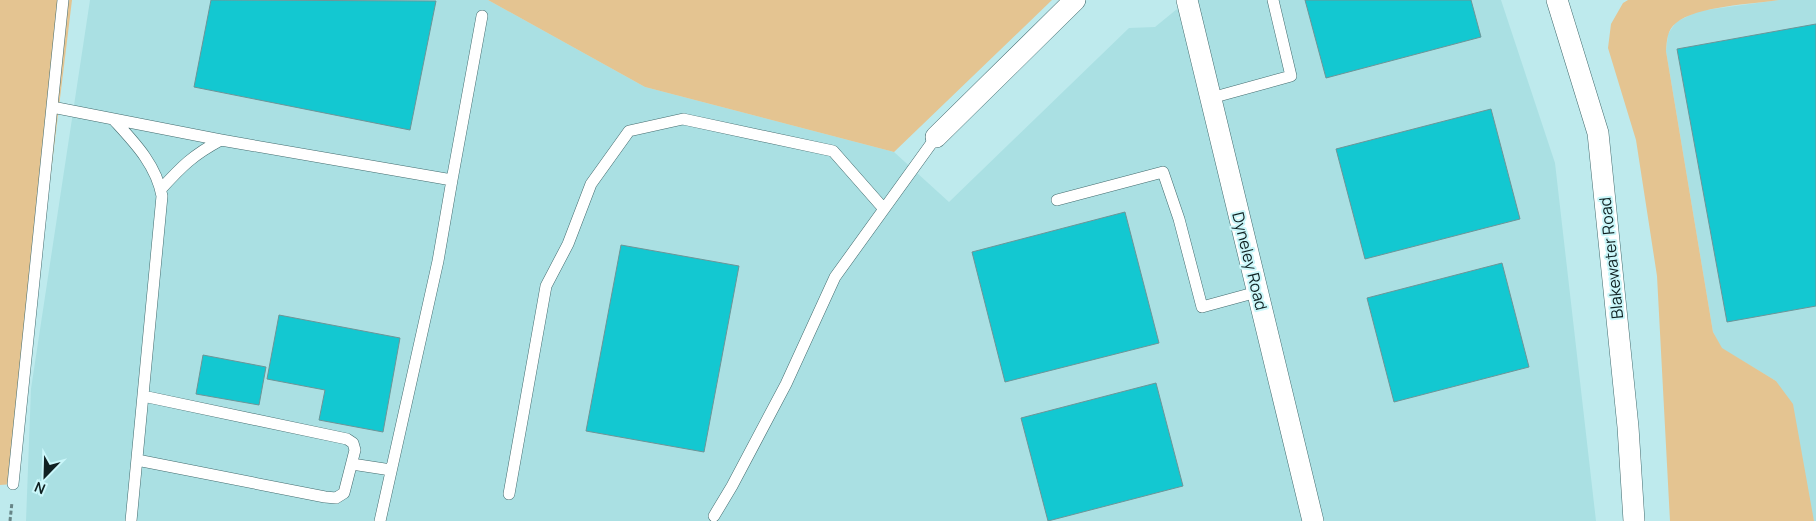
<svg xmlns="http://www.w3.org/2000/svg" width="1816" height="521" font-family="Manrope,sans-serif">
	<rect width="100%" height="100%" fill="#beeaed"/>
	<!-- built -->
	<path fill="#aae0e3" d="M90,0H488L645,87L894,152L949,202L1129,28L1155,27L1188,0H1501L1555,163L1596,521H26L31,389Z
		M1779,0H1816V521H1814L1776,381L1721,348L1713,332L1666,51L1668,34L1676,22L1698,11Z"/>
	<!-- green -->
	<path fill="#e4c491" d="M0,0H72L13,484L0,485Z
		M488,0H1052L894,152L645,87Z
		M1628,0H1779C1753,4 1696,6 1676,23C1667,30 1667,40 1666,51L1713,332L1722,348L1776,381L1793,404L1814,521H1670L1657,276L1636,140L1608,48L1611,24L1623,3Z"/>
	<!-- building -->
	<path fill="#13c8d1" stroke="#6c9598" d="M211,0L436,1L410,130L194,87Z
		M1305,0H1471L1481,37L1326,78Z
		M1816,24V306L1727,322L1677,49Z
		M1491,109L1520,219L1365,259L1336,149Z
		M1125,212L1159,343L1005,382L972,252Z
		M621,245L739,266L704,452L586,431Z
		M1502,263L1529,367L1394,402L1367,298Z
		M279,315L400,338L383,432L319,420L325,390L267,379Z
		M203,355L266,367L259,405L196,394Z
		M1156,383L1183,486L1048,521L1021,418Z"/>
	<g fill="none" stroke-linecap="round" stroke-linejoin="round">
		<defs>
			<path id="lane" d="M1211,98L1291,76L1273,0
				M52,107L221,140L452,180L438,261L380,521
				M113,119C134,142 156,164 162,196L131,521
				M452,180L482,16
				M161,189C182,166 193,155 221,140
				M1057,200L1163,172L1179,219L1202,307L1257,292
				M137,460L325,497L336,498L344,493L355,450L353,443L347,439L143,396
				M352,464L391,470
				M13,484L63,0
				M509,494L546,286L568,244L591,184L629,131L683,119L833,151L884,209
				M714,516L732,486L786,384L835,277L936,137"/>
			<path id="street" d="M1187,0L1313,521
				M1557,0L1598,133L1628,427L1634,521
				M936,137L1075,0"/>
		</defs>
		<!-- lane casing -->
		<use href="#lane" stroke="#436b6e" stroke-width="12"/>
		<!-- street casing -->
		<use href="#street" stroke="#436b6e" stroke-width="22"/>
		<!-- path -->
		<path stroke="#678587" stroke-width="3" stroke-dasharray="4 2.5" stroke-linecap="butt" d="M10,521L12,502"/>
		<!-- lane -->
		<use href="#lane" stroke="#fff" stroke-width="11"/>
		<!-- street -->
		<use href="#street" stroke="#fff" stroke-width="21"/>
	</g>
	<g text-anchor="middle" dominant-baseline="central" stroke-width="4" stroke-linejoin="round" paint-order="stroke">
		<!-- street labels -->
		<g font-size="16" fill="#102122" stroke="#cbf7fa">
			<text transform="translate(1611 258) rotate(-96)">Blakewater Road</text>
			<text transform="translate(1250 261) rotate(76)">Dyneley Road</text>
		</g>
	</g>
	<!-- north arrow -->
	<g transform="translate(45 476) rotate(203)" stroke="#cbf7fa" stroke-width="4" paint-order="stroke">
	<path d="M0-4L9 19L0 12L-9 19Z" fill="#102122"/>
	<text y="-8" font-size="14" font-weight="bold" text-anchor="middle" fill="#102122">N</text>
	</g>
</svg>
